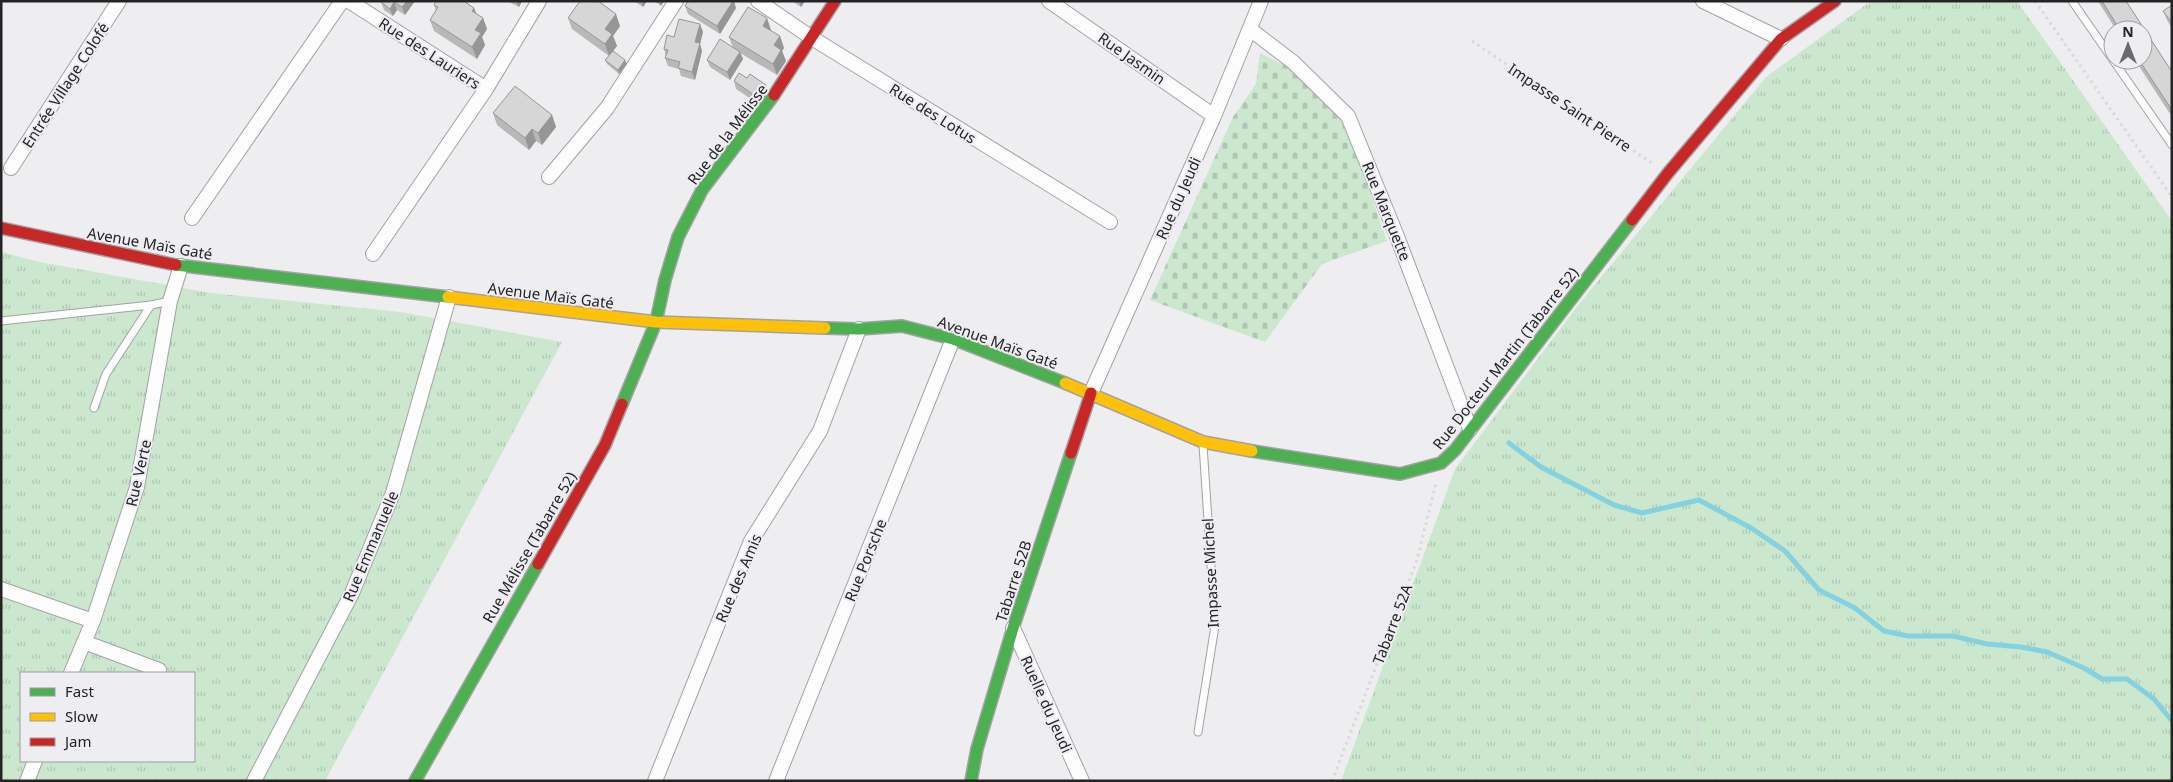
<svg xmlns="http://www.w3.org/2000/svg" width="2173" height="782" font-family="'Noto Sans',sans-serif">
	<defs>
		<pattern id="grass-tufts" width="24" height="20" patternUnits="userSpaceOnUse" patternTransform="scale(1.25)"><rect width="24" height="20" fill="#cbe8ce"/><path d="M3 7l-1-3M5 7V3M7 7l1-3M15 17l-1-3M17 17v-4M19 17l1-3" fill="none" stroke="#aec7b1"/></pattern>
		<pattern id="cemetery-stones" width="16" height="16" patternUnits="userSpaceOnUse" patternTransform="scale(1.25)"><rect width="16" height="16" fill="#cbe8ce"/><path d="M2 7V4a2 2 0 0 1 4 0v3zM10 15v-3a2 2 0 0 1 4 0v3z" fill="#aec7b1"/></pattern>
	</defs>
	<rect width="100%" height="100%" fill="#eeeef1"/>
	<!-- grass -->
	<path fill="url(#grass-tufts)" fill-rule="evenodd" d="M1871,1H2017L2172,221V781H1341L1455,469L1579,304L1766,77Z
		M1,252L40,262L211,293L401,312L562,342L325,781H1ZM21,673H194V761H21Z"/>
	<!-- cemetery -->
	<path fill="url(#cemetery-stones)" d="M1260,53L1292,69L1347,127L1387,241L1322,264L1265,342L1150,300L1233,117L1256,84Z"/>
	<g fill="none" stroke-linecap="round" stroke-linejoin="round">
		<!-- stream -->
		<path stroke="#84d1e0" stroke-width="5" d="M1509,443L1541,467L1614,505L1642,513L1699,500L1751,528L1785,551L1819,590L1855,608L1884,631L1908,636H1953L1987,644L2021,647L2047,652L2084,668L2102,679H2127L2154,699L2172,721"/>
		<defs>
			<path id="lane" d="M2072,1L2172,145
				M1,321L151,305L170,301
				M94,408L106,374L151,305
				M1198,732L1215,626L1203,445"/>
			<path id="street" d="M349,1L486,89
				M758,1L812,38L1110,222
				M1049,1L1214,116
				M1703,1L1781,39
				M1251,30L1293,62L1348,116L1398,239L1470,429
				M11,168L119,1
				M549,177L607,108L676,1
				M192,218L342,1
				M373,254L486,89L539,1
				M1091,393L1214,116L1261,1
				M1,589L93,621
				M1013,628L1082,781
				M84,642L159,670
				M71,673L93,621L137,487L170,301L181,266
				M27,781L35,761
				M254,781L352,593L393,493L449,297
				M655,781L751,541L820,431L859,329
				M776,781L953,339"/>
			<path id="fast" d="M176,265L448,297
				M825,328L859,329L902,326L953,339L1065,383
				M622,404L656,322L665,280L678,237L702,190L774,95
				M1252,451L1400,474L1441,463L1455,450L1632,220
				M415,781L538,564
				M971,781L977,749L1013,628L1071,453"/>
			<path id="slow" d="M448,297L656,322L825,328
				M1065,383L1203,442L1252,451"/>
			<path id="jam" d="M774,95L835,1
				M1632,220L1668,173L1781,39L1835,1
				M1,228L176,265
				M1071,453L1091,393
				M538,564L605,445L622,404"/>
		</defs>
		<!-- lane casing -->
		<use href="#lane" stroke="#a2a2a5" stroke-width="9"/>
		<!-- street casing -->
		<use href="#street" stroke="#a2a2a5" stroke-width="16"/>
		<!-- fast casing -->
		<use href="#fast" stroke="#a2a2a5" stroke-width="14"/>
		<!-- slow casing -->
		<use href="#slow" stroke="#a2a2a5" stroke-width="14"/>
		<!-- jam casing -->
		<use href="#jam" stroke="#a2a2a5" stroke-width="14"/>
		<!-- path -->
		<path stroke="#d9d9da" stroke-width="3" stroke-dasharray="2.5 4" stroke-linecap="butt" d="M2035,1L2172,197
			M1472,41L1653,164
			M1332,781L1417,560L1436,483
			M1692,781L1698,739L1695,702L1697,617"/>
		<!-- lane -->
		<use href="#lane" stroke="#fcfcfd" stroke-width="7"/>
		<!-- street -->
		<use href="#street" stroke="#fcfcfd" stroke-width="14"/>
		<!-- fast -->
		<use href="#fast" stroke="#4caf50" stroke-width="11"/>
		<!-- slow -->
		<use href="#slow" stroke="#ffc107" stroke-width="11"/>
		<!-- jam -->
		<use href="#jam" stroke="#c62828" stroke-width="11"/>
	</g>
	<!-- wall -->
	<path fill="#b9b8b9" d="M415,1L405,15L397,10L393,16L384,10L381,2Z
		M507,1H522L519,7Z
		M634,1H647L643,7Z
		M654,1H664L661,6Z
		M792,1H805L801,7Z
		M2098,1H2126L2172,72V117L2135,60H2143V30H2116Z
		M434,5L474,8L477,14L483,18L487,29L482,37L485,45L477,59L434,31L430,20L436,10Z
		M2172,5V28L2168,22L2163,11Z
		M685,6L736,8L720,34L688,14Z
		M568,18L620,26L613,36L617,46L613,51L627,64L619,74L607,64L605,60L609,56L572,29Z
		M771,30V31L780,36L784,48L782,51L786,61L777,75L740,53L743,59L730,80L710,67L707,60L733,48L729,37Z
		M703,32L700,44L702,51L695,80L681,76L679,69L668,66L665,58L666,56L664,49L674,37Z
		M734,81L768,93L760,105L736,89Z
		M493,113L552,115L556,127L542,145L536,141L529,150L497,125Z"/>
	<!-- shaded-wall -->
	<path fill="#969696" d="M407,1H415L405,15L402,7Z
		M516,1H522L519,7Z
		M641,1H647L643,7Z
		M659,1H664L661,6Z
		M733,1H734L736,8L720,34L717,26Z
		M799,1H805L801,7Z
		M394,2L397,10L393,16L390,9Z
		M474,8L478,19L472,11Z
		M616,14L620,26L613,36L617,46L609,56L605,44V29Z
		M483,18L487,29L482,37L485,45L477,59L472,47L475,30Z
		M767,18L771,30L767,37L763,26Z
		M700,24L703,32L700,44L702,51L695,80L692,72L695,42Z
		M780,36L784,48L782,51L786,61L777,75L773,64L774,45Z
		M740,52L743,59L730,80L727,72Z
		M625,60L627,64L619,74L618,70Z
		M766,85L768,93L760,105L757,97Z
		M552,115L556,127L542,145L538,133Z
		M532,129L536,141L529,150L525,138Z"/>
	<!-- building -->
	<path fill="#d7d6d7" stroke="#969696" d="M381,1H407L402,7L394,2L390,9L381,2Z
		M436,1H464L474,8L472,11L483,18L475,30L481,33L472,47L430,20L438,7L434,5Z
		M580,1H598L616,14L605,29L612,34L605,44L568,18Z
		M688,1H733L717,26L685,6Z
		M2102,1H2126L2172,72V110L2139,60H2143V30H2120Z
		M2172,5V23L2163,11Z
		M748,7L767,18L763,26L780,36L774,45L781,50L773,64L729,37Z
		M679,19L700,24L695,42L700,43L692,72L678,68L680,62L665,58L668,50L664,49L667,35L674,37Z
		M720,39L740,52L727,72L707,60Z
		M613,51L625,60L618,70L605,60Z
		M739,73L747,78L750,74L766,85L757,97L734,81Z
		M515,86L552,115L538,133L532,129L525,138L493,113Z"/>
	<g text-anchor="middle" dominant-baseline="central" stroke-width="4" stroke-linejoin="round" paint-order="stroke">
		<!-- street labels -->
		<g font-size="15" fill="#242426" stroke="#ededf2">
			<text transform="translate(430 53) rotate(33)">Rue des Lauriers</text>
			<text transform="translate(1132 58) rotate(35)">Rue Jasmin</text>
			<text transform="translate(65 85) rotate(-57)">Entrée Village Colofé</text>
			<text transform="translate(1570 107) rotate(34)">Impasse Saint Pierre</text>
			<text transform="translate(933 113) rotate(32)">Rue des Lotus</text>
			<text transform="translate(727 134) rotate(-53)">Rue de la Mélisse</text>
			<text transform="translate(1178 198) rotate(-66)">Rue du Jeudi</text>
			<text transform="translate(1387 211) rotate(68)">Rue Marquette</text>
			<text transform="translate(150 243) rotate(10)">Avenue Maïs Gaté</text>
			<text transform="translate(551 295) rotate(7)">Avenue Maïs Gaté</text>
			<text transform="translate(998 342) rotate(20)">Avenue Maïs Gaté</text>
			<text transform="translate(1505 358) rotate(-52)">Rue Docteur Martin (Tabarre 52)</text>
			<text transform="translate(138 473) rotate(-77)">Rue Verte</text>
			<text transform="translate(370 546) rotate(-67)">Rue Emmanuelle</text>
			<text transform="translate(529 547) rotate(-60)">Rue Mélisse (Tabarre 52)</text>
			<text transform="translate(865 560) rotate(-68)">Rue Porsche</text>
			<text transform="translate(1210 573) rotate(-93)">Impasse Michel</text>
			<text transform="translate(738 578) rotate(-67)">Rue des Amis</text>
			<text transform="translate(1013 581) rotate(-72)">Tabarre 52B</text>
			<text transform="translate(1392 624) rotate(-69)">Tabarre 52A</text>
			<text transform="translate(1047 704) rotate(66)">Ruelle du Jeudi</text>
		</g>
	</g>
	<!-- border -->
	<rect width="2173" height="782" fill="none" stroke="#242426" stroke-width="5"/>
	<!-- legend -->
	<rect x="20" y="672" width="175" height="90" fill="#ededf2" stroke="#9d9da0"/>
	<rect x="30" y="688" width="25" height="8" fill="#4caf50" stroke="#9d9da0"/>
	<text x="65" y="697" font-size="15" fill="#242426">Fast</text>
	<rect x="30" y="713" width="25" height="8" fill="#ffc107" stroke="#9d9da0"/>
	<text x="65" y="722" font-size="15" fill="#242426">Slow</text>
	<rect x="30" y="738" width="25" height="8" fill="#c62828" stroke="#9d9da0"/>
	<text x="65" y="747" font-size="15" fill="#242426">Jam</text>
	<!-- north arrow -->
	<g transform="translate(2128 45)"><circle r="24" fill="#ededf2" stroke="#9d9da0"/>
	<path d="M0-4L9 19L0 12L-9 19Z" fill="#6b6b6d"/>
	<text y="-8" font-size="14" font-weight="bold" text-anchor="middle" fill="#242426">N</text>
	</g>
</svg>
